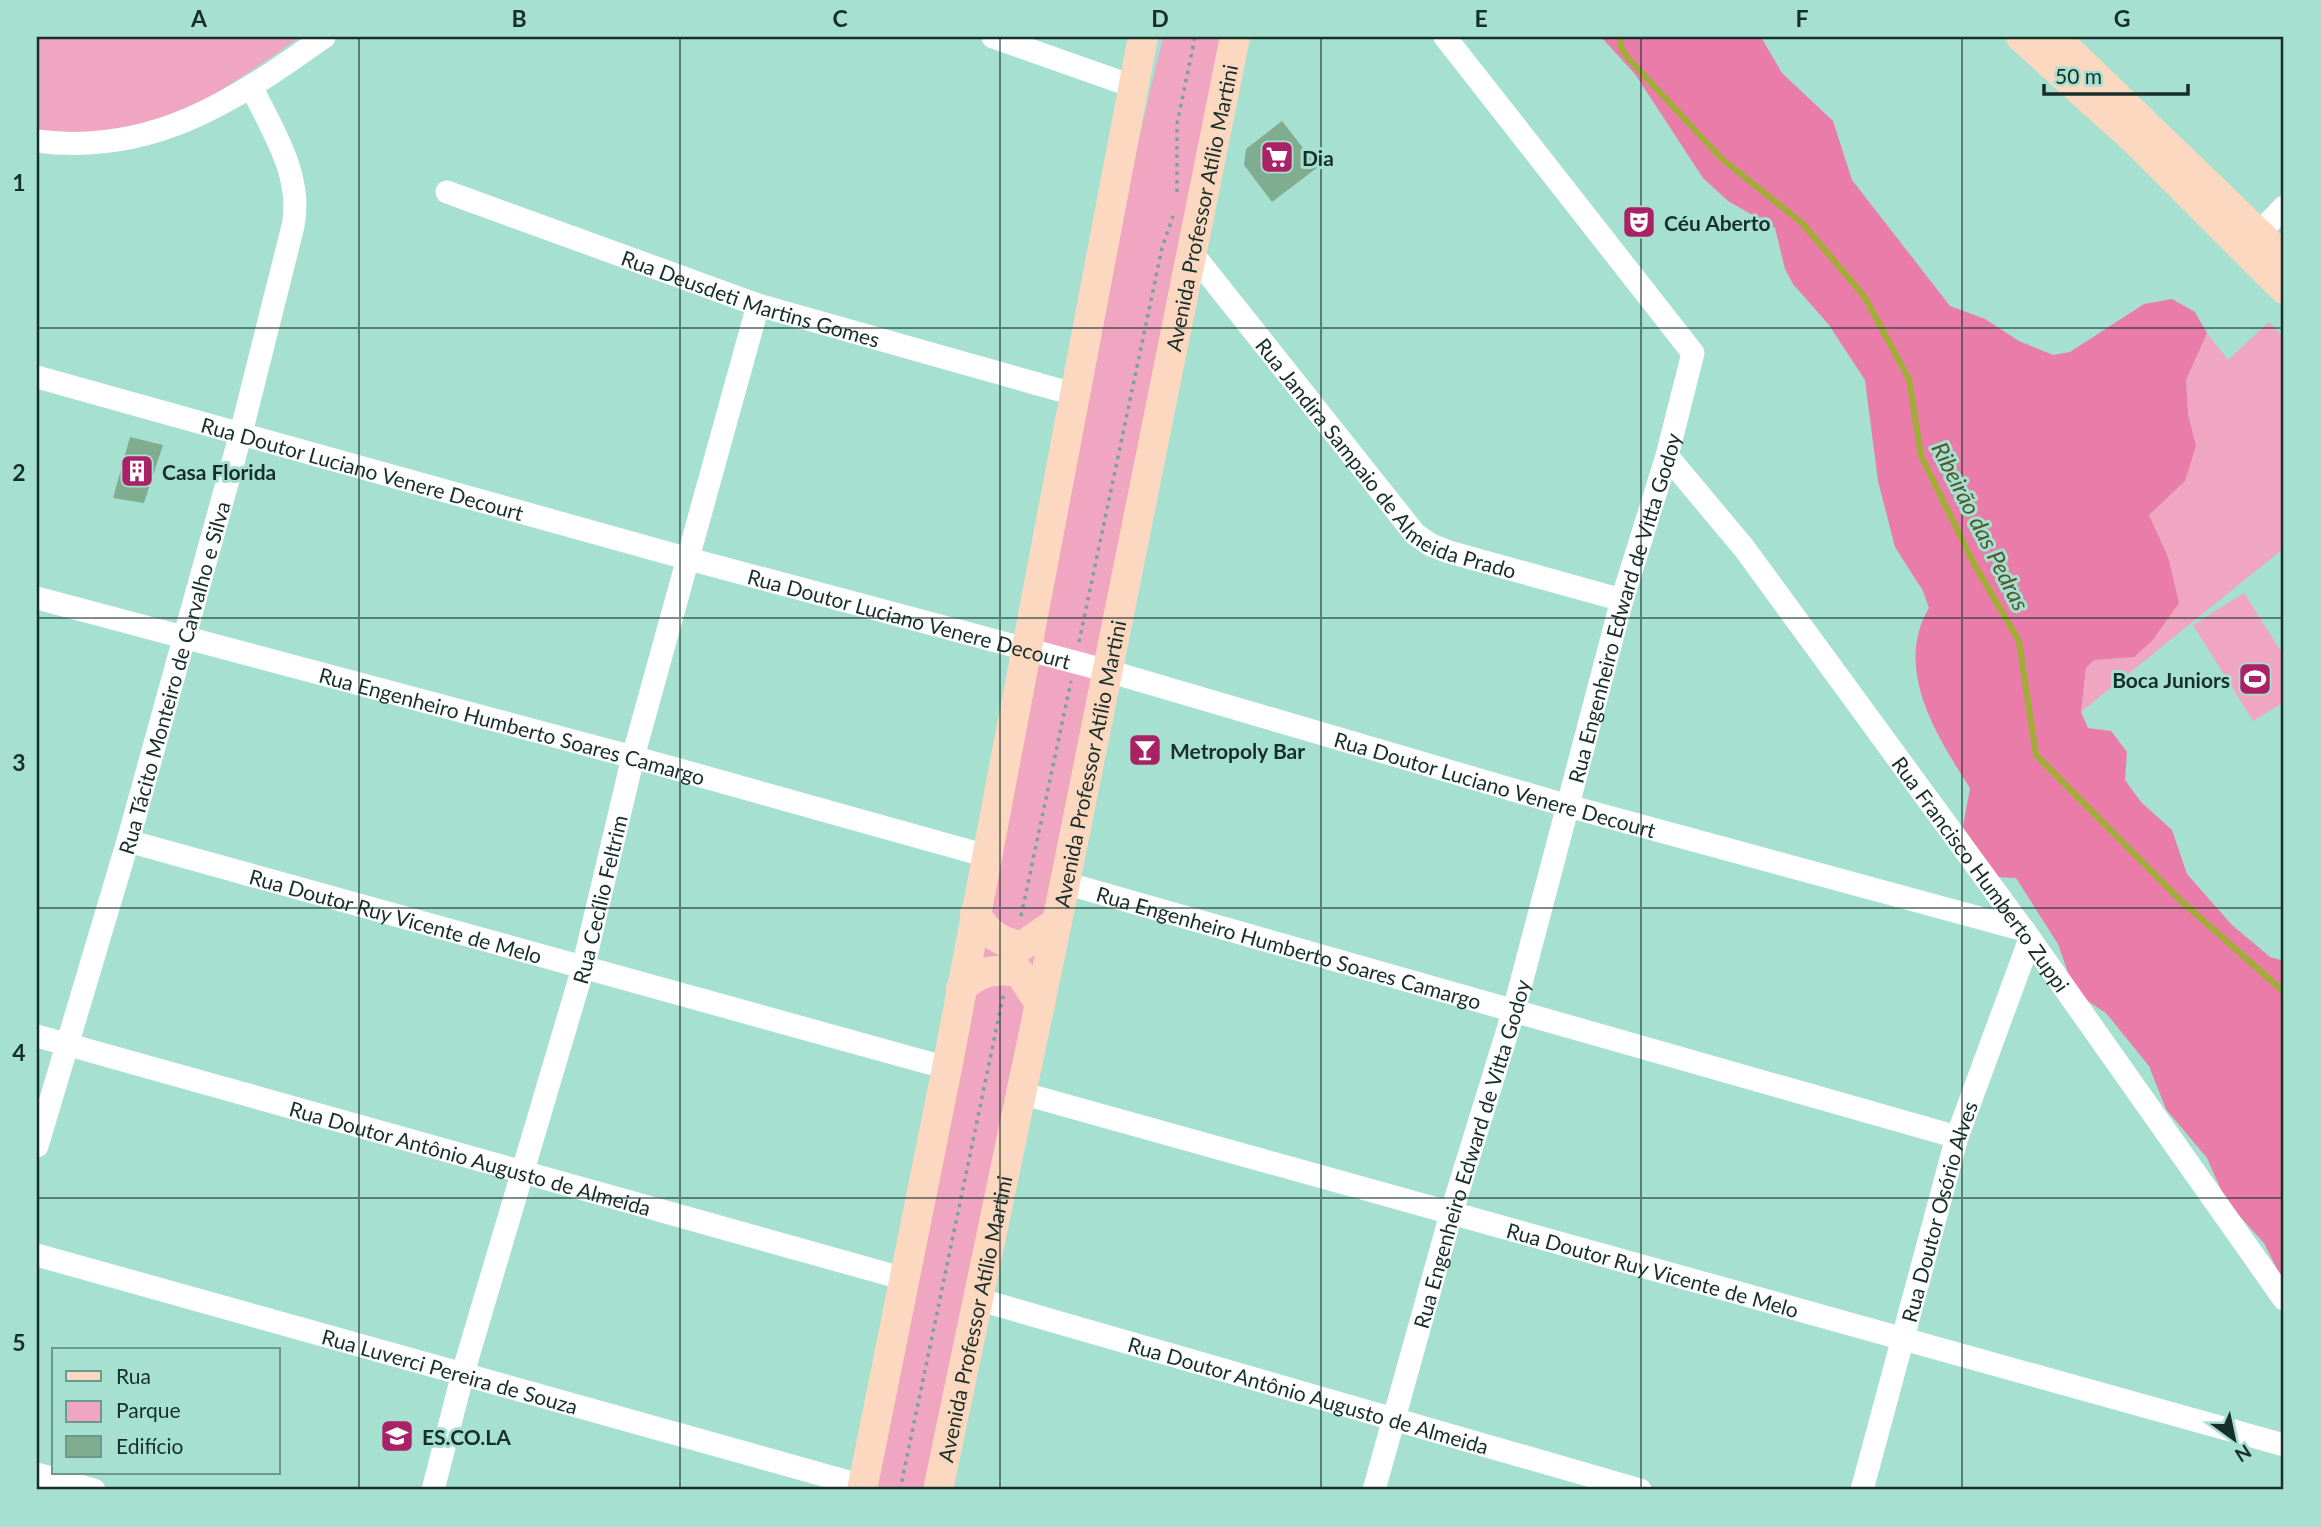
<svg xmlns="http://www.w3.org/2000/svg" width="2321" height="1527" font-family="Lato,sans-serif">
	<rect width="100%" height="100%" fill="#a6e0d0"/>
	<!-- green -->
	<path fill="#f0a5c1" d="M37,37H300C243,76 167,134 96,137C76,138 56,135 37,134Z
		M1163,37H1233L936,1490H872L1117,232Z
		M2269,322L2284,338V548L2081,712L2086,668L2094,660L2134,657L2168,557L2149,515L2185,481L2196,446L2188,414L2186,380L2207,333L2228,360Z
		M2244,593L2284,656V702L2253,721L2193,625Z"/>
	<!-- forest -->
	<path fill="#e97ca8" d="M1601,37H1761L1782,73L1833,121L1852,180L1950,306L1985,319L2019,341L2053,355L2070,352L2144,304L2172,299L2195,312L2207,333L2186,380L2188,414L2196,446L2185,481L2149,515L2168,557L2179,603L2152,641L2134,657L2094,660L2086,668L2081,712L2088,728L2111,731L2127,752L2125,780L2141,802L2172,830L2187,874L2231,924L2270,957L2284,961V1283L2264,1243L2226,1201L2207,1158L2166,1109L2149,1066L2106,1013L2086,1000L2070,978L2058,944L2016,878L1996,877L1963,827L1970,788C1937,737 1893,668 1929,608L1923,591L1895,547L1878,481L1865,380L1829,325L1793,284L1785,269L1775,228L1728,201L1703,178L1635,74Z"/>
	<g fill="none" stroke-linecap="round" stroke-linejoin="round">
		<!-- stream -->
		<path stroke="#a0ae36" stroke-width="6" d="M1620,37V45L1626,56L1722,159L1802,223L1864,296L1909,379L1921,456L1973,562L2019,641L2036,755L2179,899L2284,992
			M2284,1137V1146"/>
	</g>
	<!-- building -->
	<path fill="#80ac8f" d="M1282,121L1318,167L1272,202L1244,165L1246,149Z
		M130,437L163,445L144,503L113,498Z"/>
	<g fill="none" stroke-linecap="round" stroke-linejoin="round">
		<!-- path -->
		<path stroke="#76a498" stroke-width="3.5" stroke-dasharray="3.5 5" stroke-linecap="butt" d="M1177,192V124L1195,37
			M1079,642L1162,248L1173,216
			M1021,916L1071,681
			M900,1490L1004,992"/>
		<!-- minor -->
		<g stroke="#fff" stroke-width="23">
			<path d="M993,37L1132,86"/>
			<path d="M37,141C152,156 234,101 324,37"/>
			<path id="s1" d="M447,192L758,305L1059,390"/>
			<path d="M2248,245L2284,207"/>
			<path id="s2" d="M1192,253L1415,534L1431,545L1449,552L1622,600"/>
			<path id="s3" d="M37,377L689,559L1108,671L1568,806L2024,930"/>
			<path id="s4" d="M1667,456L1744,548L2030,939L2284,1299"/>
			<path id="s5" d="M37,598L633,757L987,856"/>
			<path id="s6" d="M128,841L947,1068"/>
			<path id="s7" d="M1065,883L1957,1137"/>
			<path id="s8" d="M37,1036L905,1279"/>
			<path id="s9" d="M1021,1093L2284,1445"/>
			<path id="s10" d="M37,1146L128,841L241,433L293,226C303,176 273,132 252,88"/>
			<path id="s11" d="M37,1255L863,1486"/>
			<path id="s12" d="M977,1299L1640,1490"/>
			<path d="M37,1474L94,1490"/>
			<path id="s13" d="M433,1490L463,1373L583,968L633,757L758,305"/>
			<path id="s14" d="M1374,1490L1451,1214L1514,1010L1622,600L1667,456L1693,353L1445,37"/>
			<path id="s15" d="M1862,1490L1957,1137L2030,939"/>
		</g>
		<!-- major -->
		<g stroke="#fcd8c0" stroke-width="30">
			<path d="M2021,37L2137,142L2284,289"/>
			<path d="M2055,37L2284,258"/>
			<path d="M975,913C987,933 999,942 1022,946L1057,922"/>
			<path d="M961,988C980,971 994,968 1019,972L1040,1004"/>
			<path d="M862,1490L947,1068L1143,37"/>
			<path id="s16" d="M938,1490L1057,922L1235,37"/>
		</g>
	</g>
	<!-- grid -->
	<path fill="none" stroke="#182f29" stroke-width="2" stroke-opacity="0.55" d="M359,37V1490M680,37V1490M1000,37V1490M1321,37V1490M1641,37V1490M1962,37V1490M37,328H2284M37,618H2284M37,908H2284M37,1198H2284"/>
	<!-- icons -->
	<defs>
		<symbol id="supermarket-square" viewBox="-11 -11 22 22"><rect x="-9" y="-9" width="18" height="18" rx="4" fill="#aa2166" stroke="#a6e0d0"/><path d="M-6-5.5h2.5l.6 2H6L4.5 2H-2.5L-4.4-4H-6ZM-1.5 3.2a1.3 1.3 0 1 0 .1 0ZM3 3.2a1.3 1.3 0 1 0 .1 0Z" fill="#fff"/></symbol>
		<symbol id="theatre-square" viewBox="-11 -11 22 22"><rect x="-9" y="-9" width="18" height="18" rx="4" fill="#aa2166" stroke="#a6e0d0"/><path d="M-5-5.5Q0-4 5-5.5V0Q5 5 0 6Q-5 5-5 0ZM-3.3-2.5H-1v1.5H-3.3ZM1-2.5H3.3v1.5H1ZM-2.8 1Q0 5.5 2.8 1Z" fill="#fff"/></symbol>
		<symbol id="building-square" viewBox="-11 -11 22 22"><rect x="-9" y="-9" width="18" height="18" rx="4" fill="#aa2166" stroke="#a6e0d0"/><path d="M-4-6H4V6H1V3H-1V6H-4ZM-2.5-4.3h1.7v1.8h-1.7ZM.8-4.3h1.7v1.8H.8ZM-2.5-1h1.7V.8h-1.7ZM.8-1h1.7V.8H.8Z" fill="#fff"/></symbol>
		<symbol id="stadium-square" viewBox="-11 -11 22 22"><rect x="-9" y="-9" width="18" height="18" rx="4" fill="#aa2166" stroke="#a6e0d0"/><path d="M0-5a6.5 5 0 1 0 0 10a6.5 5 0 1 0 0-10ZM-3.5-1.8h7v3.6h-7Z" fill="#fff"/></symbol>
		<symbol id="bar-square" viewBox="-11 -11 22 22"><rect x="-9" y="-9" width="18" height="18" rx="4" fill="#aa2166" stroke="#a6e0d0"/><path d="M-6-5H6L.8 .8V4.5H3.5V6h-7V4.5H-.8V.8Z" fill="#fff"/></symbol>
		<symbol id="school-square" viewBox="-11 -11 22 22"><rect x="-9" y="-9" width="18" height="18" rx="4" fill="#aa2166" stroke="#a6e0d0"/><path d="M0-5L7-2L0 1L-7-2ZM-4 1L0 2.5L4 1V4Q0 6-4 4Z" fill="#fff"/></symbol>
	</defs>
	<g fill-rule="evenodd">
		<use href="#supermarket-square" x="1258" y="138" width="38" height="38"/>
		<use href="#theatre-square" x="1620" y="203" width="38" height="38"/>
		<use href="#building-square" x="118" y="452" width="38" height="38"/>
		<use href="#stadium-square" x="2236" y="660" width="38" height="38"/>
		<use href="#bar-square" x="1126" y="731" width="38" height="38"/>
		<use href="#school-square" x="378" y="1417" width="38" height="38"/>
	</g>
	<g text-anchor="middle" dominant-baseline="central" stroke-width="6" stroke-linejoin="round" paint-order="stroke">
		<!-- poi labels -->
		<g font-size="21" font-weight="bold" fill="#182f29" stroke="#a6e0d0" text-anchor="start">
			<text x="1302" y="157">Dia</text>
			<text x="1664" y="222">Céu Aberto</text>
			<text x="162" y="471">Casa Florida</text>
			<text x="2230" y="679" text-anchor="end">Boca Juniors</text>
			<text x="1170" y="750">Metropoly Bar</text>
			<text x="422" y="1436">ES.CO.LA</text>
		</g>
		<!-- street labels -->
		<g font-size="21" fill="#182f29" stroke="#a6e0d0">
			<text stroke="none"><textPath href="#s16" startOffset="1309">Avenida Professor Atílio Martini</textPath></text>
			<text stroke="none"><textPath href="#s1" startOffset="322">Rua Deusdeti Martins Gomes</textPath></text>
			<text stroke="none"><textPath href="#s2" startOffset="289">Rua Jandira Sampaio de Almeida Prado</textPath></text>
			<text stroke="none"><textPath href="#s3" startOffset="338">Rua Doutor Luciano Venere Decourt</textPath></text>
			<text stroke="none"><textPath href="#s14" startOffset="917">Rua Engenheiro Edward de Vitta Godoy</textPath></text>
			<text stroke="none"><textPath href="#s3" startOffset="905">Rua Doutor Luciano Venere Decourt</textPath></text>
			<text stroke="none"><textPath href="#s10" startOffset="488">Rua Tácito Monteiro de Carvalho e Silva</textPath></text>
			<text stroke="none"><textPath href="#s5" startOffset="492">Rua Engenheiro Humberto Soares Camargo</textPath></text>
			<text stroke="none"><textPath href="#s16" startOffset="742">Avenida Professor Atílio Martini</textPath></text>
			<text stroke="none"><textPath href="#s3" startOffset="1514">Rua Doutor Luciano Venere Decourt</textPath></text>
			<text stroke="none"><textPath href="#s4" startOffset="523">Rua Francisco Humberto Zuppi</textPath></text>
			<text stroke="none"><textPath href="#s13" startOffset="614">Rua Cecílio Feltrim</textPath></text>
			<text stroke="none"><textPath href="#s6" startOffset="278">Rua Doutor Ruy Vicente de Melo</textPath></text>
			<text stroke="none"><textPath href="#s7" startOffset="233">Rua Engenheiro Humberto Soares Camargo</textPath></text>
			<text stroke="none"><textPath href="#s14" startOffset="350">Rua Engenheiro Edward de Vitta Godoy</textPath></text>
			<text stroke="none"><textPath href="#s8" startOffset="450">Rua Doutor Antônio Augusto de Almeida</textPath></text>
			<text stroke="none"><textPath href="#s15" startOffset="289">Rua Doutor Osório Alves</textPath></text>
			<text stroke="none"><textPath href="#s9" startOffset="656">Rua Doutor Ruy Vicente de Melo</textPath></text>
			<text stroke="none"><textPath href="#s16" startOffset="175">Avenida Professor Atílio Martini</textPath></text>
			<text stroke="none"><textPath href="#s11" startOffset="429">Rua Luverci Pereira de Souza</textPath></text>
			<text stroke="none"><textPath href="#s12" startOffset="345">Rua Doutor Antônio Augusto de Almeida</textPath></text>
		</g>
		<!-- water labels -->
		<g font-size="23" font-style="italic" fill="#515728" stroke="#a6e0d0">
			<text transform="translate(1981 526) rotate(63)">Ribeirão das Pedras</text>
		</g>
	</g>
	<!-- border -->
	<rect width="2321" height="1527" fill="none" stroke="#a6e0d0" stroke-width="77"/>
	<!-- legend -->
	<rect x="52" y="1348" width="228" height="126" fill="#a6e0d0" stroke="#6d998d" stroke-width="2"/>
	<rect x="66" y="1371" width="35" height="10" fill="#fcd8c0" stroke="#6d998d" stroke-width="2"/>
	<text x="116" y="1384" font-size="21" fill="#182f29">Rua</text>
	<rect x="66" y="1401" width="35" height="21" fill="#f0a5c1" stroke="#6d998d" stroke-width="2"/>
	<text x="116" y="1418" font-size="21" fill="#182f29">Parque</text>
	<rect x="66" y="1436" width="35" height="21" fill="#80ac8f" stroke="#6d998d" stroke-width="2"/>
	<text x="116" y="1454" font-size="21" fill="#182f29">Edifício</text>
	<!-- north arrow -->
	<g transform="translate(2234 1439) rotate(147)" stroke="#a6e0d0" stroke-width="5" paint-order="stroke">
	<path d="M0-5L12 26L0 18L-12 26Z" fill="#182f29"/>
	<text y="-10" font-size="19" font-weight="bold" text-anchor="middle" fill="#182f29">N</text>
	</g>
	<!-- scale -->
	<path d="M2044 84v10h144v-10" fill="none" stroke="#182f29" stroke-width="3.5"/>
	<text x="2055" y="84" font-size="21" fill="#182f29" stroke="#a6e0d0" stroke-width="5" paint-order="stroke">50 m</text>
	<rect x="38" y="38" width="2244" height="1450" fill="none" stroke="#182f29" stroke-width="2.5"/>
	<g font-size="23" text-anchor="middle" font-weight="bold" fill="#182f29">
		<text x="199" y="27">A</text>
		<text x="519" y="27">B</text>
		<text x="840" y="27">C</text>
		<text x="1160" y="27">D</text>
		<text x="1481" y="27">E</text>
		<text x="1802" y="27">F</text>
		<text x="2122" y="27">G</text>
		<text x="19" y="191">1</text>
		<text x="19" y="481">2</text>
		<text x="19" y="771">3</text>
		<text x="19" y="1061">4</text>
		<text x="19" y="1351">5</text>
	</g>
</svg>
